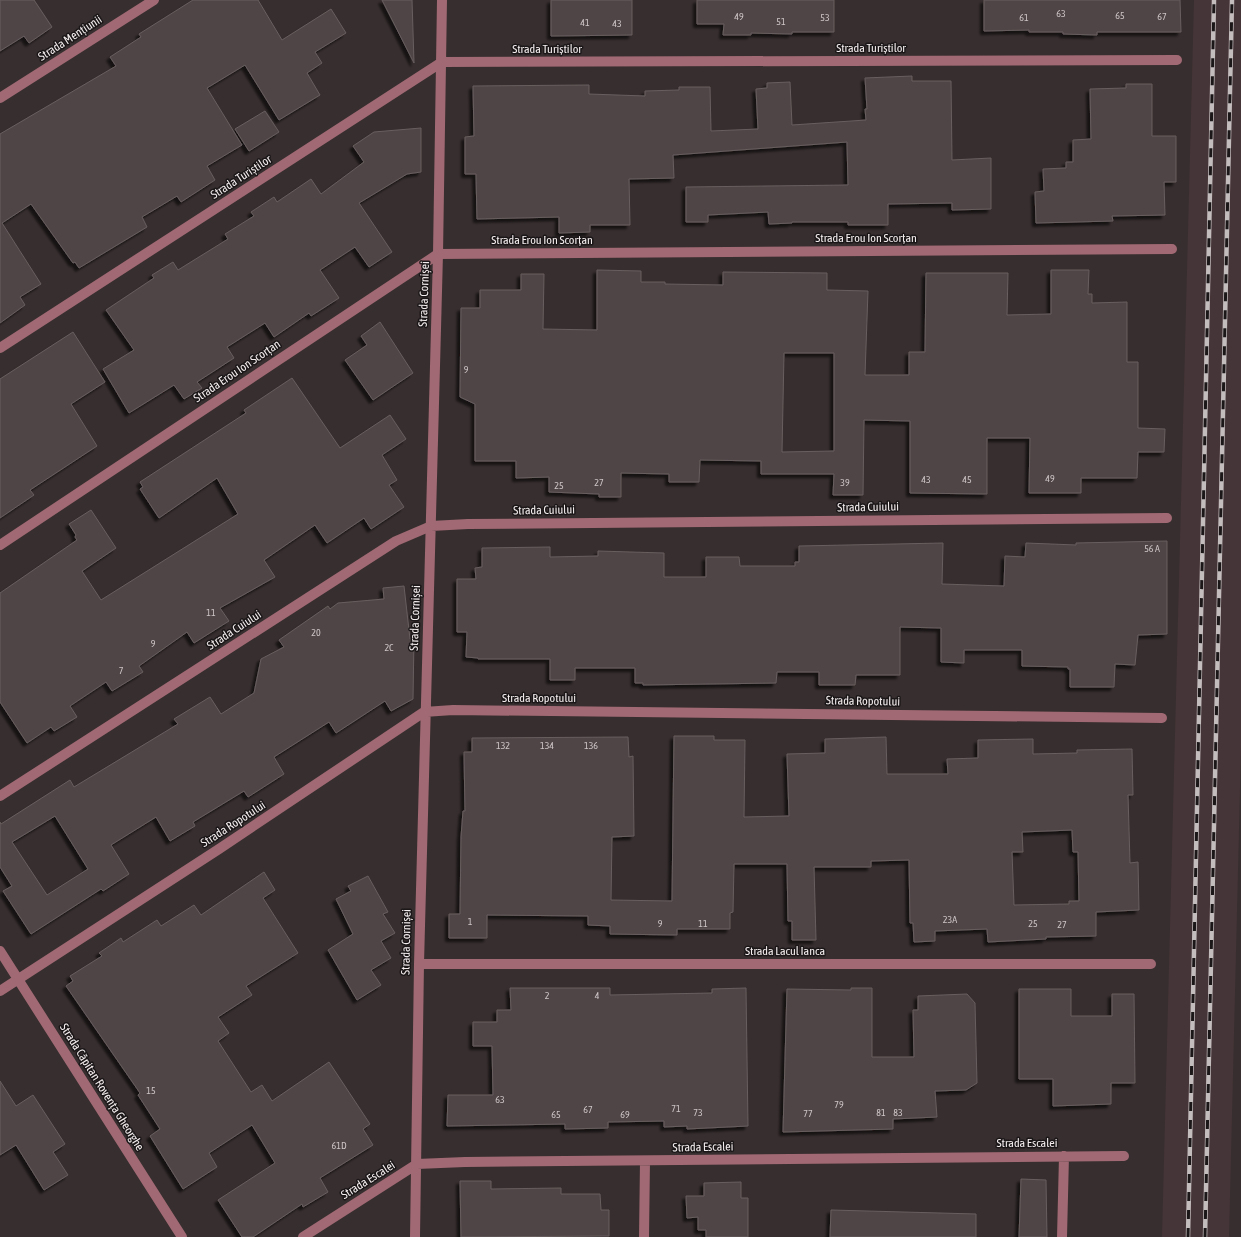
<svg xmlns="http://www.w3.org/2000/svg" width="1241" height="1237" font-family="'Asap Condensed',sans-serif">
	<defs>
		<filter id="shadow"><feDropShadow dx="-3.5" dy="3.5" stdDeviation="1" flood-color="#0009"/></filter>
	</defs>
	<rect width="100%" height="100%" fill="#372e2f"/>
	<!-- built -->
	<path fill="#463538" d="M1194,0H1241V748L1229,1237H1162Z"/>
	<!-- building -->
	<path fill="#4f4547" stroke="#685e5f" fill-rule="evenodd" filter="url(#shadow)" d="M0,0H34L52,27L29,43L24,36L0,51Z
		M193,0H258L282,40L331,9L346,33L315,52L322,63L307,73L320,95L279,120L245,65L207,88L242,145L207,166L215,180L181,202L177,196L142,217L147,227L79,268L75,262L73,263L31,204L2,223L41,284L20,297L25,305L0,323V134L116,66L110,57L141,37L139,34Z
		M382,0H412L414,63Z
		M551,0H632V35L551,36Z
		M697,0H834V32H792V34L751,33V35H723L724,24H697Z
		M984,0H1180L1181,32H1097V35L1063,34V32H1029V30L984,31Z
		M912,76V81H951L952,160L991,158V209L952,210V203L888,204V225H848V222H792V223L769,224L768,212L708,215V222H686V187L848,185L847,142L673,155L674,178L629,179L630,225H590V232L559,233V217L477,219L476,174H465V137L474,136L473,86L589,85V94L645,96V91L679,90V87H710L711,131L758,129L756,89L767,88V83L790,82L792,125L866,120L865,109H867L865,78Z
		M1126,84H1152V136H1176V182H1164L1165,215L1112,216L1113,221L1036,223L1035,192L1044,191L1043,169L1066,168V162H1073V140L1091,139L1090,89L1126,88Z
		M265,111L279,132L249,151L235,129Z
		M421,128V172L407,174L359,203L392,252L369,267L355,247L320,270L339,298L311,316L309,313L274,337L265,323L227,347L234,358L197,382L202,388L184,399L174,385L129,413L103,369L134,350L106,310L154,278L152,275L173,262L178,270L228,239L225,234L254,216L251,212L274,197L277,202L311,179L321,194L364,162L353,146L374,132Z
		M597,270L641,271V282H665V284L723,285V272L827,273V290L868,291L865,375H909V352H925L926,273H1008L1007,315L1051,314V270H1089L1088,294H1092V303L1127,302V362H1138V428L1165,429L1164,452H1138L1137,478H1081V493H1029L1030,438H987V494L910,493V421L864,420L863,495H833L834,474H761V461L700,460L699,482H669V474L621,473V497H599V494L549,492V477L516,478V461H475V404L460,397L461,308H480V290H521V274H544L543,329L597,330ZM784,353H834V451L782,452Z
		M380,322L413,373L373,400L345,360L367,345L361,336Z
		M73,332L105,382L71,404L97,446L30,490L34,495L0,518V379Z
		M292,378L340,448L390,415L406,439L382,455L397,480L389,485L404,507L371,529L364,518L327,543L315,525L264,560L275,577L220,608L229,621L194,643L187,632L139,666L143,672L112,691L106,682L70,706L77,717L54,731L51,727L27,743L0,702V593L77,540L75,537L76,535L69,524L91,510L116,548L82,571L101,600L238,514L217,478L159,518L140,489L143,487L140,482L246,413L244,410Z
		M1167,541V634L1138,635L1135,665L1115,664L1114,687H1070V669H1068V667L1022,666V650H964V663L941,662V628L900,627V675H856L855,685H819V672H777L776,683L643,685V683H635V668H575V680H550V659H478V658L466,657L467,632H457V579H476L475,568L482,567V548L550,547V557L598,556V551L664,553V577H706V557H739L740,566H795V562H799V546L943,543L942,584L1004,586L1005,556L1025,557L1026,543L1076,545V543Z
		M404,586L410,639L414,638L413,699L391,711L385,701L336,733L329,722L274,757L284,774L248,797L244,791L193,822L195,826L170,841L156,817L111,845L129,874L103,891L101,889L31,934L3,891L12,886L0,867V822L1,824L70,780L74,787L112,764L178,724L174,719L210,697L221,714L254,693L261,659L284,647L279,640L328,606L330,609L338,603L384,599L383,588ZM55,816L88,869L47,895L12,842Z
		M674,736H714V740H745L744,817L789,816L787,754L825,753V739L886,737L887,774H948L947,759L978,758V740L1033,739V754L1077,753V750L1132,749L1133,795H1128L1130,863L1138,862L1139,910L1096,912V936L1046,937V939L988,942L987,929L935,931V941L914,942L913,923H910L909,860L871,861V867H814L816,940H792V921H788L787,864H734L733,912L730,913V929H677V935L610,934V926L588,925V916L487,915V938H449V914H460L461,837L463,811H465L464,752H472V738L628,737L629,757L633,756L634,836L612,837L611,900L672,901ZM1072,830L1073,852H1078L1079,901H1069V904L1014,905L1012,852H1023L1022,832Z
		M264,872L275,890L263,898L298,953L246,986L252,995L218,1017L229,1033L218,1041L251,1092L262,1085L272,1101L329,1062L370,1124L363,1129L373,1145L320,1178L328,1192L303,1207L302,1204L253,1237H242L218,1200L275,1163L252,1125L209,1153L217,1167L183,1189L150,1136L160,1129L138,1095L140,1093L66,986L73,981L70,976L102,956L99,953L121,938L123,942L157,920L161,926L194,905L201,915Z
		M368,876L388,912L383,914L395,933L381,941L391,958L371,970L381,985L357,1000L328,950L353,934L336,899L351,891L348,886Z
		M510,988H610V995L712,993V989L746,988L748,1126L687,1129V1126L664,1127V1121L608,1122V1128L565,1129V1124L447,1126L448,1095H493L492,1046H473V1022H497V1010H511Z
		M851,988H872V1057H914L913,1010H918V996L967,994L975,1003L977,1083L966,1090L935,1091L937,1117L893,1119V1129L783,1132L787,989L851,990Z
		M1019,989H1071V1016H1112V994H1134L1135,1083H1111V1104L1053,1106V1079H1019Z
		M0,1081L16,1106L33,1095L65,1144L53,1152L68,1175L44,1190L16,1145L0,1155Z
		M1021,1179L1046,1180L1047,1237H1019Z
		M460,1181H491V1189L561,1188V1194H600L601,1210H609V1236L461,1237Z
		M741,1182V1198H748V1237H706V1230H698V1217L687,1218L686,1196H704V1183Z
		M831,1210L976,1214V1237H830Z"/>
	<g fill="none" stroke-linecap="round" stroke-linejoin="round">
		<!-- minor -->
		<path stroke="#a06973" stroke-width="10" d="M0,98L154,0
			M0,348L442,62L1177,60
			M0,545L438,254L1172,249
			M0,796L396,541L431,526L468,524L1167,518
			M0,951L182,1237
			M419,964H1151
			M0,991L219,849L424,712L453,710L1162,718
			M303,1237L417,1164L465,1162L1124,1156
			M415,1237L419,964L438,254L442,0
			M644,1237L645,1161
			M1062,1237L1064,1156"/>
		<defs>
			<path id="rail" d="M1188,1237L1214,0
				M1205,1237L1232,0"/>
		</defs>
		<!-- rail casing -->
		<use href="#rail" stroke="#c4bdbe" stroke-width="4.5"/>
		<!-- rail -->
		<use href="#rail" stroke="#1b1718" stroke-width="3" stroke-dasharray="9" stroke-linecap="butt"/>
	</g>
	<g text-anchor="middle" dominant-baseline="central" stroke-width="3" stroke-linejoin="round" paint-order="stroke">
		<!-- number labels -->
		<g font-size="10" fill="#ccc4c5">
			<text x="1061" y="13">63</text>
			<text x="1120" y="15">65</text>
			<text x="739" y="16">49</text>
			<text x="1162" y="16">67</text>
			<text x="825" y="17">53</text>
			<text x="1024" y="17">61</text>
			<text x="781" y="21">51</text>
			<text x="585" y="22">41</text>
			<text x="617" y="23">43</text>
			<text x="466" y="369">9</text>
			<text x="1050" y="478">49</text>
			<text x="926" y="479">43</text>
			<text x="967" y="479">45</text>
			<text x="599" y="482">27</text>
			<text x="845" y="482">39</text>
			<text x="559" y="485">25</text>
			<text x="1152" y="548">56 A</text>
			<text x="211" y="612">11</text>
			<text x="316" y="632">20</text>
			<text x="153" y="643">9</text>
			<text x="389" y="647">2C</text>
			<text x="121" y="670">7</text>
			<text x="503" y="745">132</text>
			<text x="547" y="745">134</text>
			<text x="591" y="745">136</text>
			<text x="950" y="919">23A</text>
			<text x="470" y="921">1</text>
			<text x="660" y="923">9</text>
			<text x="703" y="923">11</text>
			<text x="1033" y="923">25</text>
			<text x="1062" y="924">27</text>
			<text x="547" y="995">2</text>
			<text x="597" y="995">4</text>
			<text x="151" y="1090">15</text>
			<text x="500" y="1099">63</text>
			<text x="839" y="1104">79</text>
			<text x="676" y="1108">71</text>
			<text x="588" y="1109">67</text>
			<text x="698" y="1112">73</text>
			<text x="881" y="1112">81</text>
			<text x="898" y="1112">83</text>
			<text x="808" y="1113">77</text>
			<text x="556" y="1114">65</text>
			<text x="625" y="1114">69</text>
			<text x="339" y="1145">61D</text>
		</g>
		<!-- street labels -->
		<g font-size="12" fill="#f5eeef" stroke="#1b1718">
			<text transform="translate(70 38) rotate(-33)">Strada Mențiunii</text>
			<text x="871" y="48">Strada Turiștilor</text>
			<text x="547" y="49">Strada Turiștilor</text>
			<text transform="translate(241 177) rotate(-33)">Strada Turiștilor</text>
			<text x="866" y="238">Strada Erou Ion Scorțan</text>
			<text x="542" y="240">Strada Erou Ion Scorțan</text>
			<text transform="translate(424 294) rotate(-88)">Strada Cornișei</text>
			<text transform="translate(237 371) rotate(-34)">Strada Erou Ion Scorțan</text>
			<text transform="translate(868 507) rotate(-1)">Strada Cuiului</text>
			<text transform="translate(544 510) rotate(-1)">Strada Cuiului</text>
			<text transform="translate(415 618) rotate(-88)">Strada Cornișei</text>
			<text transform="translate(234 630) rotate(-33)">Strada Cuiului</text>
			<text x="539" y="698">Strada Ropotului</text>
			<text transform="translate(863 701) rotate(1)">Strada Ropotului</text>
			<text transform="translate(233 824) rotate(-33)">Strada Ropotului</text>
			<text transform="translate(406 942) rotate(-89)">Strada Cornișei</text>
			<text x="785" y="951">Strada Lacul Ianca</text>
			<text transform="translate(102 1087) rotate(58)">Strada Căpitan Rovența Gheorghe</text>
			<text x="1027" y="1143">Strada Escalei</text>
			<text transform="translate(703 1147) rotate(-1)">Strada Escalei</text>
			<text transform="translate(368 1180) rotate(-32)">Strada Escalei</text>
		</g>
	</g>
</svg>
